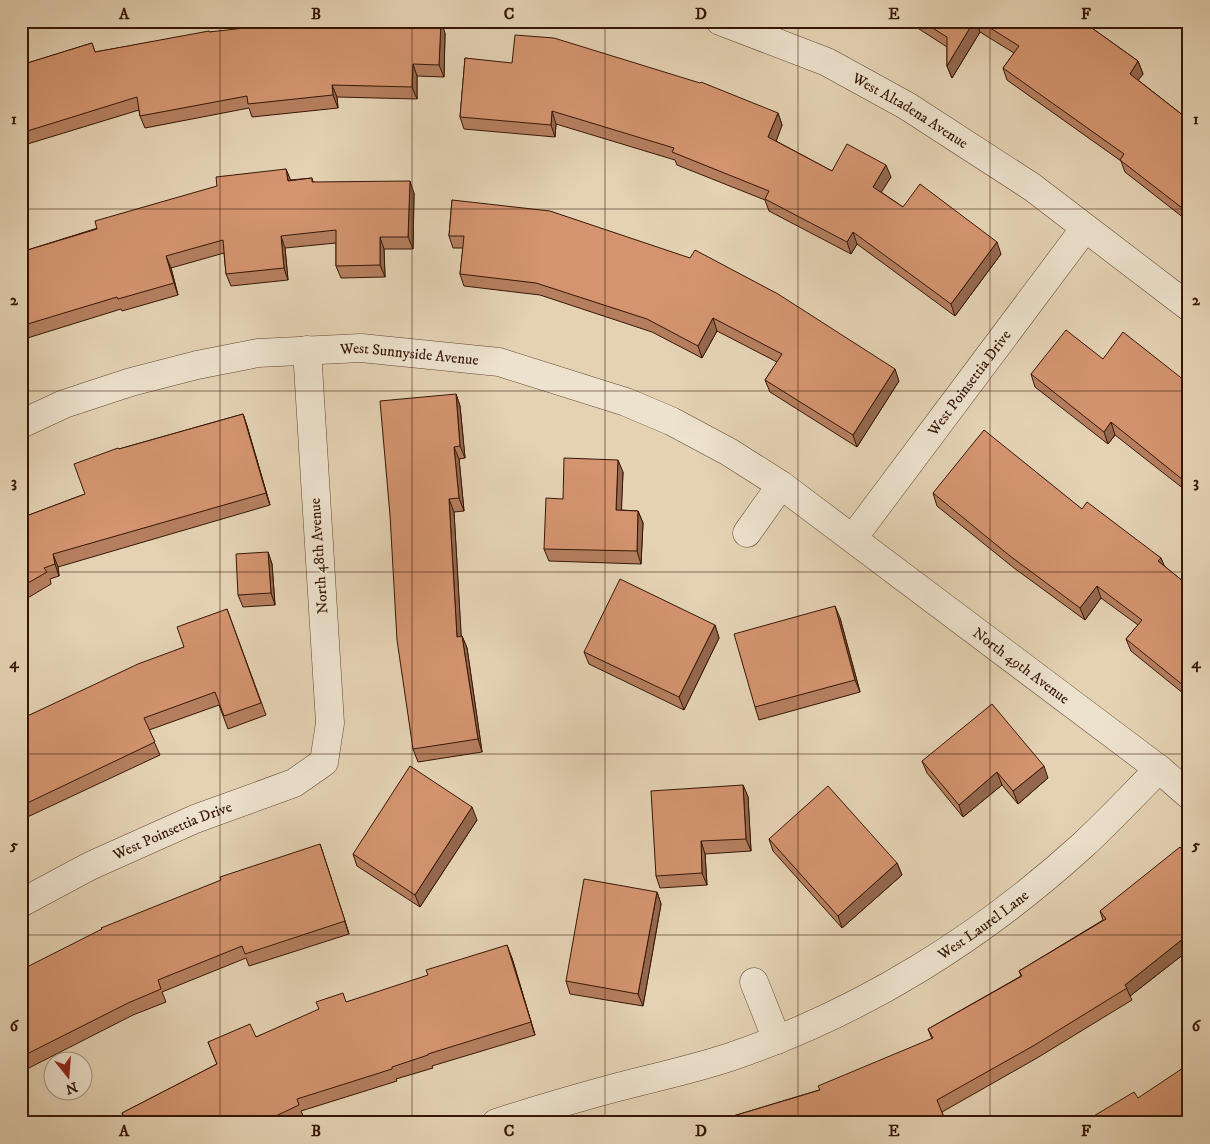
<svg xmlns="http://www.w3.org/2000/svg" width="1210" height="1144" font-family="'IM FELL DW Pica',serif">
	<rect width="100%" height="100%" fill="#e4d2b3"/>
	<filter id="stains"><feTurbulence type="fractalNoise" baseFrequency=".004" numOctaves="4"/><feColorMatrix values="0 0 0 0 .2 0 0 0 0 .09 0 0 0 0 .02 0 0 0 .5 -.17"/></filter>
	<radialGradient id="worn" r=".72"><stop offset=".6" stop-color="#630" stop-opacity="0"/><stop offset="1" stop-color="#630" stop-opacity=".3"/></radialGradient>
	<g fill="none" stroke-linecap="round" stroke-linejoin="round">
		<defs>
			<g id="minor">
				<path id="s1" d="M720,21L827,62L907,106L1032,187L1189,307"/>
				<path id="s2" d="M21,424L64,404L131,382L197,365L258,353L361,348L499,362L626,402L671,421L729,452L781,485L1159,769L1189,795"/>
				<path d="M747,533L781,485"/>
				<path id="s3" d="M853,538L1085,228"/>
				<path id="s4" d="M21,903L90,866L195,819L294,783L324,762L330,723L307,350"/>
				<path d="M754,982L777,1040"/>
				<path id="s5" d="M496,1123C536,1110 577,1098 618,1087C656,1077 695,1069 733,1056C863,1012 982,937 1083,845C1109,821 1134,794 1159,769"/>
			</g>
		</defs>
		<!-- minor casing -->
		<use href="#minor" stroke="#624531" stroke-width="29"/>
		<!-- minor -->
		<use href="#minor" stroke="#ede2ce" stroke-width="28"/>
	</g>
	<!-- wall -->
	<path fill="#b57f5f" stroke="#371606" d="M902,21H1082L1138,61L1143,74L1138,80L1189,120V222L1125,172L1121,161L1007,80L1003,68L1014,53L980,32L952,78L947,66V47L916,27Z
		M209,32L445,33L444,77L417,76V99L337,97L338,108L252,117L249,108L145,128L140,116L139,110L21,146V65L92,43L95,52Z
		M465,58L778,113L782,125L776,141L832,171L891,177L881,192L903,207L1001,254L955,316L857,244L851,254L769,211L765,200L677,165L675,160L556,124L555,137L464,129L460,117Z
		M286,169L290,180L312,178L313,182L414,193L413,249H384L385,277L341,278L336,266V243L285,248L288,280L231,286L226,274L224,253L171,268L178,295L122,311L121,309L21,340V252Z
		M452,200L899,381L857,447L770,392L765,380L777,362L717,331L702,358L652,332L540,295L464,286L460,274L463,248H453L449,236Z
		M1103,359L1189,384V493L1115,435L1108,444L1035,387L1031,374Z
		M456,394L460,406L465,458L459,459L464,511L454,512L461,636H462L467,648L482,752L418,762L413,749Z
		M243,414L247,426L270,505L58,567L59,576L50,579L51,584L21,602V518L85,494L119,449Z
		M623,472L621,510L638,511L643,523L641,564L549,561L544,549L563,499Z
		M933,493L1082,509L1161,558L1164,566L1189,586V698L1131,651L1126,639L1138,625L1101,598L1085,620L1014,568L937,506Z
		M268,552L272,564L275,605L243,607L238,595Z
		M227,609L266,715L228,729L219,705L149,730L160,755L21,820V719L184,647Z
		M840,618L860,692L759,720L755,707Z
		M715,625L719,638L684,710L589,664L584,652Z
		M922,761L1048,778L1018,804L1002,785L963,817L927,773Z
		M743,785L748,797L751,851L705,854L707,885L660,888L656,876Z
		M477,820L420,907L357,866L353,854Z
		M769,839L897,863L902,875L842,928L773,851Z
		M324,857L349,934L249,966L246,958L162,992L166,1002L133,1015L21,1072V970Z
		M1189,858V950L1130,996L1132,1000L1037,1058L942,1112L946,1123H710L819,1090L932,1039L928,1029L1021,976L1019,971L1103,920L1100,911Z
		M657,892L661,904L643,1006L570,994L566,981Z
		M512,958L535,1035L432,1066L433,1068L396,1079L397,1081L301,1111L304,1118L293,1123H120L125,1120L122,1113L217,1064L208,1042L256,1037L346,1002Z"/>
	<!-- shaded-wall -->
	<path fill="#94684e" stroke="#371606" d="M441,21L445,33L444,77L439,65Z
		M974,21H976L980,32L952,78L947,66Z
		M1138,61L1143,74L1134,86L1130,74Z
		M413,64L417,76V99L412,87Z
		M332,85L337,97L338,108L333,95Z
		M552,111L556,124L555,137L551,125Z
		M778,113L782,125L773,150L768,137Z
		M886,165L891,177L877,199L873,187Z
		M286,169L291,181H288Z
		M410,181L414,193L413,249L408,237Z
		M1189,208V218L1186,211Z
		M853,232L857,244L851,254L847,242Z
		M281,236L285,248L288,280L284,268Z
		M380,237L384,249L385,277L380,265Z
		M997,242L1001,254L955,316L951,304Z
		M166,256L171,268L178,295L174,283Z
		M713,318L717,331L702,358L698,346Z
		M895,369L899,381L857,447L853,435Z
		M456,394L460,406L465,458L460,446Z
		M243,414L247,426L270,505L266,493Z
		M1111,422L1115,435L1108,444L1104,432Z
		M454,447L459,459L464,511L459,498Z
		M618,460L623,472L621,522L616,510Z
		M449,499L454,512L462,649L457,637Z
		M638,511L643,523L641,564L637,551Z
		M268,552L272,564L275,605L271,593Z
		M53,554L58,567L59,576L55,564Z
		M1161,558L1166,570L1158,561Z
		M1097,586L1101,598L1085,620L1080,608Z
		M835,606L840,618L860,692L855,680Z
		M715,625L719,638L684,710L679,697Z
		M462,636L467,648L482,752L478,739Z
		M1044,766L1048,778L1018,804L1013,791Z
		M997,772L1002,785L963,817L959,805Z
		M743,785L748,797L751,851L746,839Z
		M472,807L477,820L420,907L415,895Z
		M701,841L705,854L707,885L702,873Z
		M320,844L324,857L349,934L345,921Z
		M897,863L902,875L842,928L838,916Z
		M657,892L661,904L643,1006L638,994Z
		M1189,934V950L1130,996L1125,985Z
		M507,945L512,958L535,1035L531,1022Z"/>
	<!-- building -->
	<path fill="#d3946f" stroke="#371606" d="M308,21H441L439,65L413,64L412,87L332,85L333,95L248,104L247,96L140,116L137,97L21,133V65L92,43L95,52L209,31V32Z
		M921,21H974L947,66V37Z
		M979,21H1082L1138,61L1130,74L1189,120V208L1186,211L1120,160L1124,154L1003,68L1019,46Z
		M515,35L554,38L700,83L701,82L778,113L768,137L832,171L847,144L886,165L873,187L903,207L920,184L997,242L951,304L853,232L847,242L765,199L769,191L672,152L674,148L552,111L551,125L460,117L465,58L512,63Z
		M286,169L288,181L312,178V182L410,181L408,237H380V265L336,266V230L281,236L284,268L226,274L223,240L166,256L174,283L118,299L117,297L21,326V252L97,229L95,221L217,186L216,177Z
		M452,200L550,211L690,258L695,250L778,294L895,369L853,435L765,380L782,354L713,318L698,346L647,319L536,283L460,274L464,236H449Z
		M1066,330L1103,359L1123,332L1189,384L1188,484L1111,422L1104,432L1031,374Z
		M456,394L460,446L454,447L459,498L449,499L457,637L462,636L478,739L413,749L397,640L390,515L380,401Z
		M243,414L266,493L53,554L55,564L44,568L47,572L21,587V518L85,494L74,464L118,448L119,449Z
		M984,430L1082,509L1087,502L1161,558L1158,561L1189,586V690L1126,639L1142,620L1097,586L1080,608L1010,556L933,493Z
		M564,458L618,460L616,510L638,511L637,551L544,549L546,498L563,499Z
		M268,552L271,593L238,595L236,554Z
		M620,579L715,625L679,697L584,652Z
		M835,606L855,680L755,707L734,634Z
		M227,609L261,703L224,716L215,692L144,718L155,742L21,806V719L138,664L184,647L177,627Z
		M992,704L1044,766L1013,791L997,772L959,805L922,761Z
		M410,766L472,807L415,895L353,854Z
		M743,785L746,839L701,841L702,873L656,876L651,791Z
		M828,786L897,863L838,916L769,839Z
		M320,844L345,921L245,954L242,946L158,980L161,989L128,1003L21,1057V970L102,929L101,928L221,880L220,877Z
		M1180,847L1189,858V934L1125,985L1127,988L1033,1046L937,1100L945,1120L938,1123H710L820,1090L818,1086L933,1038L928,1029L1022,976L1019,971L1106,919L1100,911Z
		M584,879L657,892L638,994L566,981Z
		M507,945L531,1022L428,1054V1055L392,1067V1069L297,1099L299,1105L261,1123H120L126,1120L122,1113L217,1064L208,1042L250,1024L256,1037L319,1009L316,1002L343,993L346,1002L428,975L426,970Z
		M1189,1064V1123H1082L1134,1092L1138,1098Z"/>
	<!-- grid -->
	<path fill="none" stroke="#371606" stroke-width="1" stroke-opacity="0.55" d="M220,21V1123M412,21V1123M605,21V1123M798,21V1123M990,21V1123M21,209H1189M21,391H1189M21,572H1189M21,754H1189M21,935H1189"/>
	<g text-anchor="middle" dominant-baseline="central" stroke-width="4" stroke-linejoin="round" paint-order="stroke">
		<!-- street labels -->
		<g font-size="15" fill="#371606" stroke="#ede2ce">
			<text stroke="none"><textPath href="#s1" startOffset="211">West Altadena Avenue</textPath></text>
			<text stroke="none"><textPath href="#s2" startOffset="400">West Sunnyside Avenue</textPath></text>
			<text stroke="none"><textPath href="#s3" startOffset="194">West Poinsettia Drive</textPath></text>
			<text transform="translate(319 556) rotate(-94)">North 48th Avenue</text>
			<text stroke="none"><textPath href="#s2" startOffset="1100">North 49th Avenue</textPath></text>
			<text stroke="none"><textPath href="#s4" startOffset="168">West Poinsettia Drive</textPath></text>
			<text stroke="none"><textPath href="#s5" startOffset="530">West Laurel Lane</textPath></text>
		</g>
	</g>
	<!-- margin -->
	<rect width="1210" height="1144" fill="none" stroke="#e4d2b3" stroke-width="55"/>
	<!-- north arrow -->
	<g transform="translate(68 1076) rotate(163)"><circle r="24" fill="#ede2ce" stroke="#a4907e"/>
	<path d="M0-4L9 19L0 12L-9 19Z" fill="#8f2418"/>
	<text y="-8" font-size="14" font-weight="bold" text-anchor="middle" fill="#371606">N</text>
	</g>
	<rect x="28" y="28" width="1154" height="1088" fill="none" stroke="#371606" stroke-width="2"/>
	<g font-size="16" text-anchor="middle" font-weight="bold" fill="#371606">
		<text x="124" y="19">A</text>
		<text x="316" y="19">B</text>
		<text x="509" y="19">C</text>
		<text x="701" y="19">D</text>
		<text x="894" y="19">E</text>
		<text x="1086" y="19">F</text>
		<text x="14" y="124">1</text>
		<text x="1196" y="124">1</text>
		<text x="14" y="305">2</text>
		<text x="1196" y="305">2</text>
		<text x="14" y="487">3</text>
		<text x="1196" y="487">3</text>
		<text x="14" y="668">4</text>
		<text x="1196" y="668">4</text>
		<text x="14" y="850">5</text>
		<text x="1196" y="850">5</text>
		<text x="14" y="1031">6</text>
		<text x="1196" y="1031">6</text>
		<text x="124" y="1136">A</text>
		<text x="316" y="1136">B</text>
		<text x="509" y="1136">C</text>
		<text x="701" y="1136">D</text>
		<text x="894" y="1136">E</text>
		<text x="1086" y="1136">F</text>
	</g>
	<rect width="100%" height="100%" filter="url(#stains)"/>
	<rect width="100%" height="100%" fill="url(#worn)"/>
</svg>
